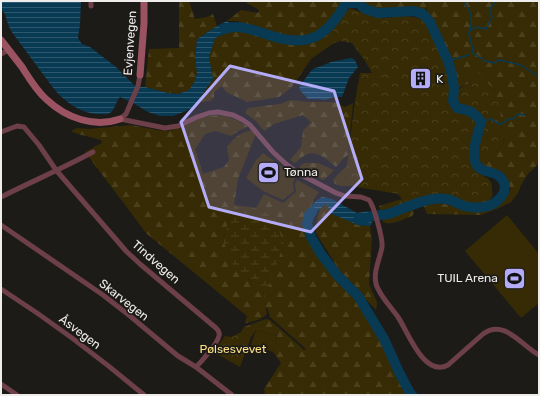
<svg xmlns="http://www.w3.org/2000/svg" width="540" height="396" font-family="Rubik,sans-serif">
	<defs>
		<pattern id="forest-firs" width="22" height="20" patternUnits="userSpaceOnUse"><rect width="22" height="20" fill="#362b04"/><path d="M5 1l3.5 6h-7zM16 11l3.5 6h-7z" fill="#4a401c"/></pattern>
		<pattern id="wetland-marsh" width="20" height="14" patternUnits="userSpaceOnUse"><rect width="20" height="14" fill="#362b04"/><path d="M1 5h8M5 5V1M11 12h8M15 12V8" fill="none" stroke="#4a401c"/></pattern>
		<pattern id="park-crowns" width="20" height="18" patternUnits="userSpaceOnUse"><rect width="20" height="18" fill="#362b04"/><path d="M2 6a3 3 0 1 1 6 0M12 15a3 3 0 1 1 6 0" fill="none" stroke="#4a401c"/></pattern>
		<pattern id="water-rules" width="6" height="5" patternUnits="userSpaceOnUse"><rect width="6" height="5" fill="#093a54"/><path d="M0 2.5h6" fill="none" stroke="#2d576d"/></pattern>
	</defs>
	<rect width="100%" height="100%" fill="#1c1b18"/>
	<!-- forest -->
	<path fill="url(#forest-firs)" d="M179,1H189L195,19L207,17L213,14L217,26L197,39L196,50L195,56L197,73L195,81L189,90L178,94L168,93L145,87L149,49L179,48Z
		M249,1H539V163L527,175L521,185L518,193L511,202L501,207L481,215L427,214L423,205C430,204 437,202 445,204C451,205 457,208 463,210C483,216 500,207 511,189L505,176L495,170L485,166L504,143L501,124L494,90L476,71L469,83L457,89L453,64L442,42L438,30L432,19L428,13L426,7L424,14L414,10L378,12L366,9L358,3H346L334,21L323,31L311,39L295,40L276,36L249,28L238,21H227L241,10L258,13L259,10L247,3Z
		M331,27L340,41L334,43L311,59L292,87L279,97L247,102L226,92L222,86L214,92V98L210,101L202,102L200,98L213,79L209,57L215,38L237,29L288,41H311Z
		M291,100L308,102H334L345,107L353,103L348,155L344,158L336,167C329,161 318,150 308,154C304,155 299,160 295,163L290,160L301,147L303,131L311,122L303,115L274,124L264,131L256,121L245,113L248,108L280,104Z
		M217,115C231,117 236,119 248,127L240,130L231,136L216,131L205,134L195,149L203,174L224,167L229,160L227,147C236,136 240,132 254,130L257,131L238,179L234,205L223,239L248,279L253,283L274,217L256,208L264,194L283,203L296,192L295,184L297,180L319,192L315,197L304,224L306,237L334,278L354,297L370,320L382,340L412,395H265L264,389L281,363L273,352L277,336L256,330L251,337L241,332L244,327L266,319L270,320L304,350L306,349L270,317L267,307L266,308L267,314C261,320 254,321 246,323H245L247,316L147,234L85,152L102,143L101,140L78,134L71,131L77,128L89,129L131,125L157,130L168,131L180,128L203,117Z
		M304,163H318L334,170L326,178L323,180L300,168V166Z
		M340,172L351,186H341L335,184L333,180Z
		M402,199L407,202H412L414,213L412,216C404,219 391,226 383,222L380,211L379,206Z
		M326,204L358,225L370,226L372,239L369,284L377,302L376,310L341,273L316,233L317,220L320,209Z"/>
	<!-- wetland -->
	<path fill="url(#wetland-marsh)" d="M234,205L256,208L274,217L284,244L264,299L253,283L248,279L231,263L223,239Z"/>
	<!-- park -->
	<path fill="url(#park-crowns)" d="M350,8L374,17L384,18L407,16L419,18L424,21L429,26L446,63L450,91L459,89L469,83L476,70L494,90L500,104L501,124L504,143L485,166L476,171C490,181 493,177 492,197C476,214 461,196 443,195C438,195 430,195 425,197C419,199 414,203 407,202C403,201 401,198 398,194L351,186L340,172L347,166L354,108L360,73H372L365,61L352,43L340,41L331,27Z
		M241,332L251,337L240,367L217,354L216,349L225,336L232,337Z"/>
	<!-- garden -->
	<path fill="#362b04" d="M263,153L277,163L295,178L293,183L294,191L283,200L263,191L246,178L256,160Z
		M507,215L539,254V303L521,318L465,251Z
		M256,330L277,336L273,352L251,345Z"/>
	<!-- water -->
	<path fill="url(#water-rules)" d="M1,1H81L80,25L78,37L79,40L82,44L90,47L116,67L135,86L139,87H145L168,93L178,94L189,90L195,81L197,73L195,56L196,50L197,39L217,26L227,21L235,27L237,29L215,38L209,57L213,79L200,98L197,105L186,111L173,116H160L148,112L133,103L120,97C116,101 115,110 110,113C107,115 104,114 101,114C83,115 65,102 54,89L11,31L8,24L5,14L1,9Z
		M351,58L355,60L358,67L349,78L342,97H334L324,100L319,99H308L299,89L301,84L311,71L315,68L319,67L331,62Z
		M322,197L332,199L357,213L369,211L372,224L370,226L358,225L332,214L326,204L316,212L311,225V237C305,218 304,208 322,197Z"/>
	<g fill="none" stroke-linecap="round" stroke-linejoin="round">
		<!-- stream -->
		<path stroke="#093a54" stroke-width="1.5" d="M464,1C465,5 467,7 469,10C473,17 471,23 470,31
			M352,3V1
			M472,52L485,61L494,63L499,60L521,65L539,77
			M472,53L473,49L469,35V32L476,27L486,29L492,17L489,11L495,1
			M447,59L451,60L469,55
			M481,122L491,119L499,124L504,123L508,119H513L518,114L525,115"/>
		<!-- river -->
		<path stroke="#093a54" stroke-width="10" d="M224,29C227,28 232,27 236,27C248,27 261,33 272,36C310,48 327,36 346,3H358L365,9L378,13L414,11L423,14L430,22L448,61L452,75L454,88L453,101L457,108C469,110 474,112 481,122C479,130 474,145 474,152C473,180 498,165 504,183C508,193 497,203 488,206C481,208 472,208 464,206C458,204 453,200 447,199C427,196 406,208 388,214C383,215 378,215 373,216C368,217 363,220 358,220
			M312,212L309,215L307,224L311,237L321,254L337,275L358,296L384,339L399,372L410,393L412,395"/>
		<!-- street -->
		<path stroke="#6d3f48" stroke-width="5" d="M91,1V6
			M1,54L8,50
			M120,119L165,128L178,126L197,117L209,113L218,112L233,115L243,120L250,125L273,152L286,164L298,173L336,193L345,196L361,197L369,200C374,206 383,239 382,247C380,259 373,271 376,284C379,295 391,307 398,317C408,332 424,378 448,365L483,334C504,318 522,346 539,355
			M120,119L126,114L138,86L140,75
			M1,132L17,126L24,127L39,145L56,170L126,251L140,264L216,328C218,330 220,333 219,336C217,344 202,361 196,367
			M1,197C31,182 63,168 93,152
			M1,225L103,295L130,316L178,356L196,367L232,395
			M1,289C51,321 99,357 144,395
			M1,384L17,395"/>
		<!-- secondary -->
		<path stroke="#9b5261" stroke-width="7" d="M1,40C8,49 15,58 22,67C29,78 36,90 46,99C66,118 94,128 120,119
			M140,75L144,23V1"/>
	</g>
	<!-- marked area -->
	<path fill="#b4acf9" fill-opacity="0.2" stroke="#b4acf9" stroke-width="3" stroke-linejoin="round" d="M230,66L334,91L362,179L311,232L209,207L181,122Z"/>
	<!-- icons -->
	<defs>
		<symbol id="building-square" viewBox="-11 -11 22 22"><rect x="-9" y="-9" width="18" height="18" rx="4" fill="#b4acf9" stroke="#1c1b18"/><path d="M-4-6H4V6H1V3H-1V6H-4ZM-2.5-4.3h1.7v1.8h-1.7ZM.8-4.3h1.7v1.8H.8ZM-2.5-1h1.7V.8h-1.7ZM.8-1h1.7V.8H.8Z" fill="#111"/></symbol>
		<symbol id="stadium-square" viewBox="-11 -11 22 22"><rect x="-9" y="-9" width="18" height="18" rx="4" fill="#b4acf9" stroke="#1c1b18"/><path d="M0-5a6.5 5 0 1 0 0 10a6.5 5 0 1 0 0-10ZM-3.5-1.8h7v3.6h-7Z" fill="#111"/></symbol>
	</defs>
	<g fill-rule="evenodd">
		<use href="#building-square" x="408" y="66" width="25" height="25"/>
		<use href="#stadium-square" x="256" y="160" width="25" height="25"/>
		<use href="#stadium-square" x="502" y="266" width="25" height="25"/>
	</g>
	<g text-anchor="middle" dominant-baseline="central" stroke-width="3.5" stroke-linejoin="round" paint-order="stroke">
		<!-- street labels -->
		<g font-size="12" fill="#eeedeb" stroke="#1c1b18">
			<text transform="translate(130 43) rotate(-86)">Evjenvegen</text>
			<text transform="translate(156 262) rotate(41)">Tindvegen</text>
			<text transform="translate(124 300) rotate(38)">Skarvegen</text>
			<text transform="translate(80 332) rotate(37)">Åsvegen</text>
		</g>
		<!-- poi labels -->
		<g font-size="12" fill="#eeedeb" stroke="#1c1b18" text-anchor="start">
			<text x="436" y="79">K</text>
			<text x="284" y="172">Tønna</text>
			<text x="498" y="278" text-anchor="end">TUIL Arena</text>
		</g>
		<!-- park labels -->
		<g font-size="12" fill="#fce187" stroke="#1c1b18">
			<text x="233" y="349">Pølsesvevet</text>
		</g>
	</g>
	<!-- border -->
	<rect width="540" height="396" fill="none" stroke="#eeedeb" stroke-width="4"/>
</svg>
